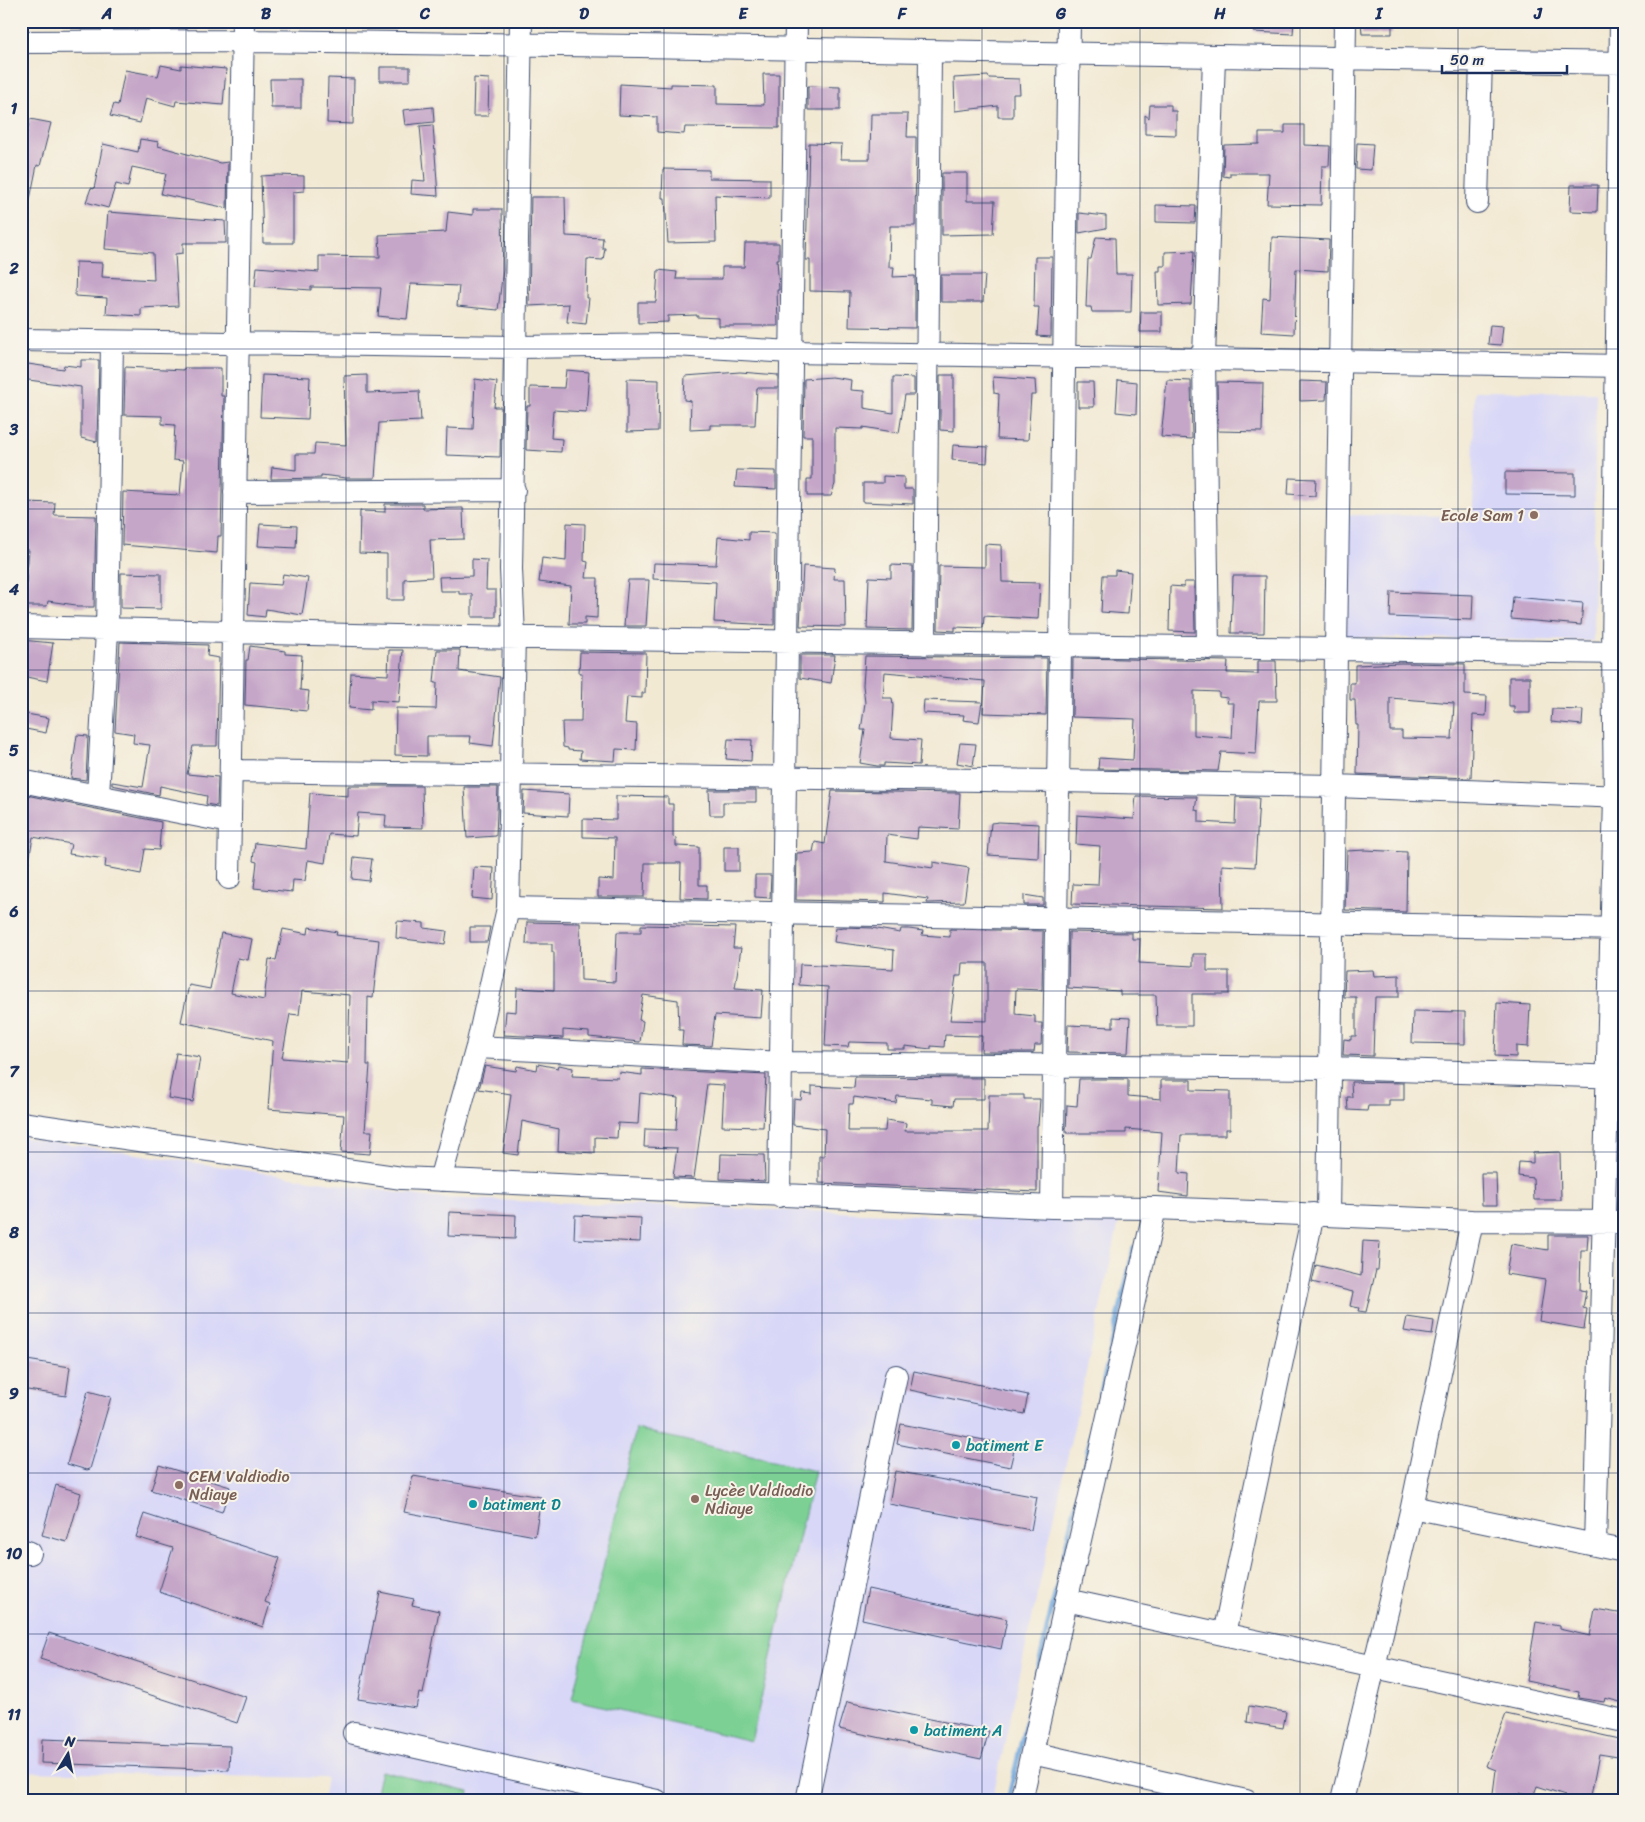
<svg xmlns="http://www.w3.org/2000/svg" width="1645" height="1822" font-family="Sriracha,sans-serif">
	<rect width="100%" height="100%" fill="#f7f3e8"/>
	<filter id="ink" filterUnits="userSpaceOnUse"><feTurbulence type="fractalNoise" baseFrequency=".02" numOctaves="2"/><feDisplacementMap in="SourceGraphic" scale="10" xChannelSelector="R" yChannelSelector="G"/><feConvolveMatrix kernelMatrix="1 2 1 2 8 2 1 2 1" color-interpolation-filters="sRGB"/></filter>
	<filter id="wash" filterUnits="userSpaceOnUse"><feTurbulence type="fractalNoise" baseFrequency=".0096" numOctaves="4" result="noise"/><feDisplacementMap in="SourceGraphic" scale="20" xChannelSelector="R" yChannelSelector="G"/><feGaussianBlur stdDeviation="1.12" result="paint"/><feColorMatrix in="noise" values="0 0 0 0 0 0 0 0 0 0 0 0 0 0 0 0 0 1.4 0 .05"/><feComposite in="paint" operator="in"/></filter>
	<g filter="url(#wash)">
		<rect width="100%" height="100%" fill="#f2e9d3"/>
		<!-- built -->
		<path fill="#d8d7f8" d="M1474,391L1596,392L1593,641L1346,637L1347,515L1473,516Z
			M21,1137L433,1198L1119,1222L992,1801H323L327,1778L21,1772Z"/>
		<!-- green -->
		<path fill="#7cd093" stroke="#4c8078" d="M636,1429L815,1471L751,1741L572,1699Z
			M381,1771L469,1792L467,1801H374Z"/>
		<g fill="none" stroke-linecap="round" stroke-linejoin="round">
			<!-- stream -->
			<path stroke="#6da6dc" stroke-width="5" d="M1008,1801L1134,1248"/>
		</g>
		<g id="blocks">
			<!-- building -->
			<path fill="#c5a5c8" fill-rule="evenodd" d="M1254,21H1294L1293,34L1254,32Z
				M1361,21H1392V34H1362Z
				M161,65L181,69V65L226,69L223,105L176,101L175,106L146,98L140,123L110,116L114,104L118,105L125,70L158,76Z
				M380,67H410V81H380Z
				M763,74H779V128L685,127L684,134L670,133L657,132V117L619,115L620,84L671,87V84L717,85V104L764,105Z
				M988,76L989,78L1019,79L1020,94H1013V117H998V106L955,111L954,78Z
				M328,78L354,79L353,124L327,123Z
				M474,78L489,79L488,116H473Z
				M270,79H301V108H271Z
				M808,86L840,87V110H808Z
				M1150,105H1171V111H1176V135L1145,134V115L1149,118Z
				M433,107L434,122L405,125L403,110Z
				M871,114H908L907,137H916L915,226H890L889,267H894L893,277L915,276V328L849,327L850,292L810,291V260H806L809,143L842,144L841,159H870Z
				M30,119L51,123L40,166L37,165L27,214L21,213V155Z
				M433,125L438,196L411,194L412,180L425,181L420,126Z
				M1285,125H1304V145L1330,146L1329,166H1322L1321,205L1267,204L1269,173H1230V177L1223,176L1224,145L1259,144V133H1285Z
				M140,139L159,142L158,146L220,163L228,162L227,208L161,194L166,174L132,167L128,187L116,184L108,208L86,202L91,188L94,189L103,144L138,152Z
				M1357,143L1373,144L1371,170L1356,169Z
				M663,169L709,170V178L770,179V198L715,195L716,242L668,243L665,198H662Z
				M942,173H967V201H995L993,234L942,235Z
				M278,175L304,176V191L293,192V243H263L261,176Z
				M1571,185H1598L1597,212L1570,211Z
				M531,197H565L566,236L603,238L602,248H605L603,260L587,259L586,298H589L586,324L567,322L569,304L529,306Z
				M1156,205L1196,206L1195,223L1156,222Z
				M473,209H502L503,270L498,310L457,306L459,286L411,284L407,319L378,316L381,288L311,287V290L255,286L257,267L319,272V256L380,257L379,235L446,232L448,212L473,215Z
				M108,212L225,221L226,243H183V253L175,254L178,306L141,308V316L106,314L107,298L75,296L76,262L103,263L102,277L154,280L153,253L105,249Z
				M1079,213L1106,216V228L1079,233Z
				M1096,237L1115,238L1116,274H1132L1131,312H1092L1091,307H1086L1088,259H1091Z
				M1272,237L1329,240L1328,271L1296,269L1294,334L1261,332L1263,298L1270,299Z
				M745,243H779V259H777L779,290H777L778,326H719V318L697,317V315L668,316V322L638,323V302H656L658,270L677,272L676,279H722V267H744Z
				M1194,251L1191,304L1158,305L1157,271H1160V266H1165V252Z
				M1035,257H1052L1051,337L1037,336L1039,307H1034Z
				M941,275H985L983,302H941Z
				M1141,312H1162V332H1140Z
				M1490,325L1503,326L1501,345L1488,344Z
				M81,360H99L97,442L81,438V387L21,379V363L63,369L64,365L81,367Z
				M125,367L184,370V368H221V396H224L221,536H218L217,553L122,545L123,492L180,495L183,461L173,460L175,425L162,424V416L124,415Z
				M566,370L589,372L586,412L553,410L551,438L562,439L561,452L526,450L527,406H530V387L564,388Z
				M740,372L778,375V388H757L755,425H710V429L690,430L691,401L684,400L685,376Z
				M262,375L310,377L308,419L260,417Z
				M367,375V393L419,391L421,421L379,423L375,478H346L321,475V478L271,479L272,467L296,470V454H314L315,443L346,445L344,376Z
				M940,375H954V431L940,430Z
				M832,377L851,380L850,390L864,391V408L893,413V377L914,378V395H905L899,433L863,427V429L835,428V484L831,496H807V479H812V436H803L804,379Z
				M993,377L1035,380L1036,395H1031L1028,440L997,439L999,394L994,393Z
				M475,379L497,382L494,407H501L500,457L446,455L447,428L473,429Z
				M627,379L659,380L658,431L627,432Z
				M1118,380L1137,382L1136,414L1116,412Z
				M1167,380L1191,381L1192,439L1161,437Z
				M1300,381L1327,382L1326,400L1300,401Z
				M1078,382H1093L1094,407H1078Z
				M1217,382L1263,383L1262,432L1218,431Z
				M953,445L988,447L987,463L952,460Z
				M737,470L776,471V489L735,487Z
				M1505,472L1575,473V495L1505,494Z
				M883,476L904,477V489H913V504L863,502V483H883Z
				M1289,478L1316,479L1315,496L1288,494Z
				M25,502L55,503L54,515L96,516L94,607H76V605L48,601L47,606H24L29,550H22Z
				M385,504H423V509L463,508L464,539L430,540L432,577L404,579V600H387V554L359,553L360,511L385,512Z
				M567,523L585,524L584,561L588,562L586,578H598L597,618L585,617V624H569L571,586L539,582L542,558L566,561Z
				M260,524L297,526L296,548L258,546Z
				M749,532L775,533L774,625L714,622L716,582L653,579L654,563L716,565L718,537L749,540Z
				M985,544L1001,545L1002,582L1040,583L1038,619L984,616L983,628L955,627V631L938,630L939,566L985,567Z
				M472,559L487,560L486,590H496V617H472V594H459V591H440L439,577L472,576Z
				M891,565L913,566L912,630L867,629L869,577L891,578Z
				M803,566L835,568L834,579H845L846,627L800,626Z
				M1115,570L1131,572L1128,614L1101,612L1103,575H1115Z
				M121,573L161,574V609L121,608Z
				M283,574L308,578L302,615L266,609L265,617L248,615L250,583L281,585Z
				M1233,576H1265L1264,633H1231Z
				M628,580H649L646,626H624Z
				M1184,582H1194L1195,632L1169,631L1170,586L1184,587Z
				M1391,592L1473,595L1472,620L1390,617Z
				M1513,597L1583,603L1581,625L1511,619Z
				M21,640L53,643L47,681L21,676Z
				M120,642L208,645L207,656L219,658L217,746H193L187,774L218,777L217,806L206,804L207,796L160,786L159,795L112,785V782L143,787L150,745L133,743L134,734L115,731Z
				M250,646L285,651V654L302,655L300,690L309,691L307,711L245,705L246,660H248Z
				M389,650H403L399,702L371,700V710L349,708L351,673L388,675Z
				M437,650H460L459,671L500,677L493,746L470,743L471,736H427V756L395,755L396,708L436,709L437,683H434Z
				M580,652L646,653L645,693H642V698L627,697L625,723L637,724L636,750L616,749L615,761L580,759L581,751L568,750V748L563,747L562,722H581L582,673H579Z
				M800,655H835L831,683L800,678Z
				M865,656L1047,658L1046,715L983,713L985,681L885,672L883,698H892L893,706L891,738L921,740L919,765L884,763V766H877L860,763L865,730H861L865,703L863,685Z
				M1073,658L1228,661L1227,673L1258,674V661H1276L1277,701H1259L1256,754L1221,752L1218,771L1098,769L1099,758L1133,760L1135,719L1072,717ZM1194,691L1219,692V697L1228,698L1227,703H1234L1232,738L1194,735Z
				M1401,663L1465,664V695L1487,696L1486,716L1473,715L1471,778L1357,774L1358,725H1356L1355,700H1350V683H1355V665ZM1390,698L1454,703L1452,739L1402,738V731H1390Z
				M1509,677H1530V713H1514V706H1509Z
				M924,700L982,702L979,722L963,720L964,715L923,713Z
				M1552,709L1583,710L1582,725L1551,722Z
				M21,713L49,718L46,733L21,728Z
				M77,735L88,736L86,780L71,778Z
				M728,739L752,740L751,761L726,759Z
				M960,743L976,744L973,766L957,763Z
				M348,786H422L423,828L385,827L386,815L358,813L356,836L329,834L325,863L308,860L305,881L293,880L292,892L254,888L257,862L253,861L255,843L306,849L310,793L348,796Z
				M464,787H498L496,836L467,838Z
				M709,790H756V802H723V815H710Z
				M524,791L569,794L568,816L523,813Z
				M832,791L960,793L958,829L918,827L917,839L887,835L886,861L933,868V862L969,868L964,902L927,903L928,899L885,893V902L796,900L797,853L813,852L815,842L825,844Z
				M21,794L161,822L159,850L145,849L141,874L105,867L106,859L69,854L71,844L33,837L28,866H21Z
				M616,796L668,797V804H673V837L676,838V846L699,847V885H707V899L680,898L681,863H645L644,897H598V879L614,880L615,838L583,837V819L616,820Z
				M1136,796L1197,797L1195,810L1199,811V822L1235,824L1236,797L1259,798L1255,867L1222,865L1223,908L1072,904L1073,884L1098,885L1100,846L1076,844L1077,815L1134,819Z
				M999,822L1039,824L1038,858L988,855L991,823Z
				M724,847H739V871H724Z
				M1365,850L1407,852L1406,912L1345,910L1347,851Z
				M354,857L372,859L369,881L352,879Z
				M474,867L494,868L492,900L472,898Z
				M755,875H771L770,898L755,897Z
				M1024,895L1043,898V905H1024Z
				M397,921L424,923V928L447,931L445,944L396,938Z
				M527,922L580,923L581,980L615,982L617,932H641V925L735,927L733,948H741L735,988L763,990L761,1018L715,1015L711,1046L682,1045L683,1030H679L678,1000L643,995L639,1020L643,1021L640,1042L589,1037V1032L563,1030V1038L504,1035L506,1011L516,1012L517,988L554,990V952H552V944H526Z
				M309,927L337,932L336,935L379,940L373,998L368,997L367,1065H370L365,1131H372L370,1154L341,1152L344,1115L268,1109L273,1041L181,1022L189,985L210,989L221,933L252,939L248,960L238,958L231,993L264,1000L269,959L276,960L283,929L308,934ZM302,991L350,995L348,1063L282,1058L290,1014L299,1015Z
				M470,927H490L487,942H470Z
				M844,927L872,928L900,933L901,929H909L923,931L922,935L950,937V929L1043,931L1042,990L1016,989L1015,1014L1035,1016V1023H1042L1041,1045H1035L1034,1052H981L982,1036L945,1035L944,1047L931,1046V1049L905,1046V1049H887V1043L849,1042L848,1047L825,1046L828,987L799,985L800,964L893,969L894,950L834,942L836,928ZM962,963H987V1021L950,1020L956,976H961Z
				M1069,932L1132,933V939H1140L1139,963L1193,966V954H1207V971H1229V994H1192V1026H1157L1156,995H1120V991L1068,988Z
				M1373,970L1374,976L1399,975V997H1375L1373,1056L1343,1055L1344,1039L1351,1040V1036H1356V997H1344L1345,971Z
				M1497,1003L1530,1005L1528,1047L1516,1046V1057L1495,1056Z
				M1413,1011L1465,1012V1044L1412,1043Z
				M1113,1017L1130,1018L1128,1053L1067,1052L1068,1025L1113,1027Z
				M176,1053L200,1057L193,1102L168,1098Z
				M538,1064L558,1068L559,1065L573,1068L572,1076L618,1078L619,1072L642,1075V1069L766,1075L763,1127L722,1126L724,1085L707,1084L694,1178L673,1177L677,1148L644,1147L645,1129L676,1130L678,1098L640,1093L638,1124L618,1123L617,1138L595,1137V1153L558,1151L559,1129L522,1121L518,1155L503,1153L511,1094L479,1089L485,1066L516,1071L517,1066L537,1070Z
				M855,1077L984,1078V1099H954L953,1106L932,1104V1099L897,1096L896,1103L854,1097L853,1104H849L848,1131H885L886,1120L906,1123L905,1131H988L989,1095H1024V1099H1040L1038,1125H1037V1192L819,1183V1156H824L825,1129L793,1125L794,1099L801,1100L802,1093L812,1094V1086L854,1088Z
				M1079,1079H1128V1096L1161,1099V1080H1191V1090L1230,1091V1129H1226V1135H1181L1179,1173L1189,1174L1188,1196L1158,1192L1162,1132L1126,1129V1133H1066L1067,1105L1077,1106Z
				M1351,1082L1404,1083V1100H1389V1106H1368L1367,1111L1348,1110L1347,1097H1352Z
				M1560,1152L1561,1200H1534L1533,1178L1518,1176L1519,1162L1533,1163V1153Z
				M721,1154L764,1155L765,1181L720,1179Z
				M1481,1173H1496L1497,1205H1482Z
				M449,1212L516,1215L515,1239L448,1236Z
				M575,1215L641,1218L640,1242L574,1239Z
				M1548,1235H1588L1587,1250H1581L1580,1290L1586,1291L1583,1308L1587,1309L1584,1329L1539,1321L1545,1280L1506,1274L1511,1244L1548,1250Z
				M1363,1241L1380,1242L1378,1270H1376L1366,1312L1358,1311L1359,1308L1350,1306L1353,1292L1312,1282L1316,1265L1361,1276Z
				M1407,1317L1434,1321L1432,1335L1404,1331Z
				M21,1359L70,1367L66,1396L21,1389Z
				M914,1371L1028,1395L1024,1414L910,1390Z
				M88,1391L111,1397L90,1469L87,1470L67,1464Z
				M901,1424L1015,1446L1010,1467L897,1444Z
				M159,1465L230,1487L222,1512L151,1490Z
				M895,1471L1037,1497L1031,1530L889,1504Z
				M413,1476L541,1497L535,1536L404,1512Z
				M56,1485L81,1493L67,1542L42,1535Z
				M144,1514L280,1558L265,1602L270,1604L263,1627L159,1592L173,1548L136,1537Z
				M868,1589L1007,1619L1001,1649L862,1619Z
				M380,1592L414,1599L412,1605L439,1611L423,1694L419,1693L416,1708L358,1699Z
				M1595,1609L1624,1614V1703L1605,1698L1604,1702L1578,1698L1579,1692L1526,1681L1536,1622L1559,1626V1629L1590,1636Z
				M49,1633L246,1697L237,1723L40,1659Z
				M847,1702L989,1731L981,1759L839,1729Z
				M1249,1706L1286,1712L1283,1728L1247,1722Z
				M1506,1714L1624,1740V1758L1599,1754L1590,1801H1563L1565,1795L1537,1786L1533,1797L1520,1793L1518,1801H1492L1496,1770L1486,1766Z
				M42,1739L230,1746L229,1770L41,1763Z"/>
		</g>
	</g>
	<g filter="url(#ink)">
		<use href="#blocks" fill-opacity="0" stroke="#3b4b70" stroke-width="1"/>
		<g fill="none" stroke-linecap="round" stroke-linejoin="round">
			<defs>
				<path id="minor" d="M21,42L243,41L639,46L1624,63
					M1477,202L1481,59
					M21,340L516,347L675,345L791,352L1624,366
					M235,492L514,490
					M21,627L395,636L1624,653
					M925,644L930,52
					M1208,648L1204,358L1214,57
					M231,771L1058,781L1335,786L1624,797
					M21,781L230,822
					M98,796L107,631L112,343
					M229,878L243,21
					M508,908L1624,929
					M477,1047L782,1063L1331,1068L1624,1077
					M21,1123L402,1178L1052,1207L1155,1208L1472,1221L1624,1222
					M440,1180L477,1047L508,908L514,636L511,569L521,21
					M779,1196L796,21
					M1052,1207L1069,21
					M1328,1215L1345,21
					M1412,1507L1624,1551
					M1595,1545L1615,798L1613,652L1621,21
					M21,1550L30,1553
					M1066,1600L1624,1721
					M1224,1634L1313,1214
					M354,1733L657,1801
					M1032,1753L1246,1801
					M807,1801L896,1376
					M1021,1801L1155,1208
					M1342,1801L1412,1507L1472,1221"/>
			</defs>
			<!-- minor casing -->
			<use href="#minor" stroke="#3b4b70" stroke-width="24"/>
			<!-- minor -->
			<use href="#minor" stroke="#fff" stroke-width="22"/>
		</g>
	</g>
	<!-- grid -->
	<path fill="none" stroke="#1b2f5e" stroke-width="1" stroke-opacity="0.55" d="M186,21V1801M346,21V1801M504,21V1801M664,21V1801M822,21V1801M982,21V1801M1140,21V1801M1300,21V1801M1458,21V1801M21,188H1624M21,349H1624M21,509H1624M21,670H1624M21,831H1624M21,991H1624M21,1152H1624M21,1313H1624M21,1473H1624M21,1634H1624"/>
	<!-- markers -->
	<g fill="#8d6e63" stroke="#f7f3e8" stroke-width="2">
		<circle cx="1534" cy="515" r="5"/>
		<circle cx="179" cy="1485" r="5"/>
		<circle cx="695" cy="1499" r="5"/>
	</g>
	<g fill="#0f9aa8" stroke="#f7f3e8" stroke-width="2">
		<circle cx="956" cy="1445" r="5"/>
		<circle cx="473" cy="1504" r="5"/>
		<circle cx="914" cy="1730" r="5"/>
	</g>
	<g text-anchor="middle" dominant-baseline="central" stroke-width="4" stroke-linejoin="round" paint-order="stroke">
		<!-- education labels -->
		<g font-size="16" fill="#785e54" stroke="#f7f3e8" text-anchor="start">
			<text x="1524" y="515" text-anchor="end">Ecole Sam 1</text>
			<text x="189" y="1476">CEM Valdiodio<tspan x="189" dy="18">Ndiaye</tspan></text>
			<text x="705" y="1490">Lycèe Valdiodio<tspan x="705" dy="18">Ndiaye</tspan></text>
		</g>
		<!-- culture labels -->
		<g font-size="16" fill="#0d838f" stroke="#f7f3e8" text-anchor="start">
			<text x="966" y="1445">batiment E</text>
			<text x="483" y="1504">batiment D</text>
			<text x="924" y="1730">batiment A</text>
		</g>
	</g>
	<!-- margin -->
	<rect width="1645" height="1822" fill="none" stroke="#f7f3e8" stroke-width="55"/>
	<!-- north arrow -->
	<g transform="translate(68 1754) rotate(10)" stroke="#f7f3e8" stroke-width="4" paint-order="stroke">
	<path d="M0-4L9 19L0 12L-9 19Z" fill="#1b2f5e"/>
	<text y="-8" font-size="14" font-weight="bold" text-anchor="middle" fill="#1b2f5e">N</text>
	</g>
	<!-- scale -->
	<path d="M1442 65v8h125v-8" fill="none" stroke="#1b2f5e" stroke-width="2.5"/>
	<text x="1450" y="65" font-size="15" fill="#1b2f5e" stroke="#f7f3e8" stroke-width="4" paint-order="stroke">50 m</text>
	<rect x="28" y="28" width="1590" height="1766" fill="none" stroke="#1b2f5e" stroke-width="2"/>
	<g font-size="16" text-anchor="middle" font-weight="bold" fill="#1b2f5e">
		<text x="107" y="19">A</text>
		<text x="266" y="19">B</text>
		<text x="425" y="19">C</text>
		<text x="584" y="19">D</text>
		<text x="743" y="19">E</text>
		<text x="902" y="19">F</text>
		<text x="1061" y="19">G</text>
		<text x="1220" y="19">H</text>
		<text x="1379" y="19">I</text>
		<text x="1538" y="19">J</text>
		<text x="14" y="114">1</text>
		<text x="14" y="274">2</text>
		<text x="14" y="435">3</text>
		<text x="14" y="595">4</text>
		<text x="14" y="756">5</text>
		<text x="14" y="917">6</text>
		<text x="14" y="1077">7</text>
		<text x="14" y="1238">8</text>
		<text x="14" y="1399">9</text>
		<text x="14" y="1559">10</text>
		<text x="14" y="1720">11</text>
	</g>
</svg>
